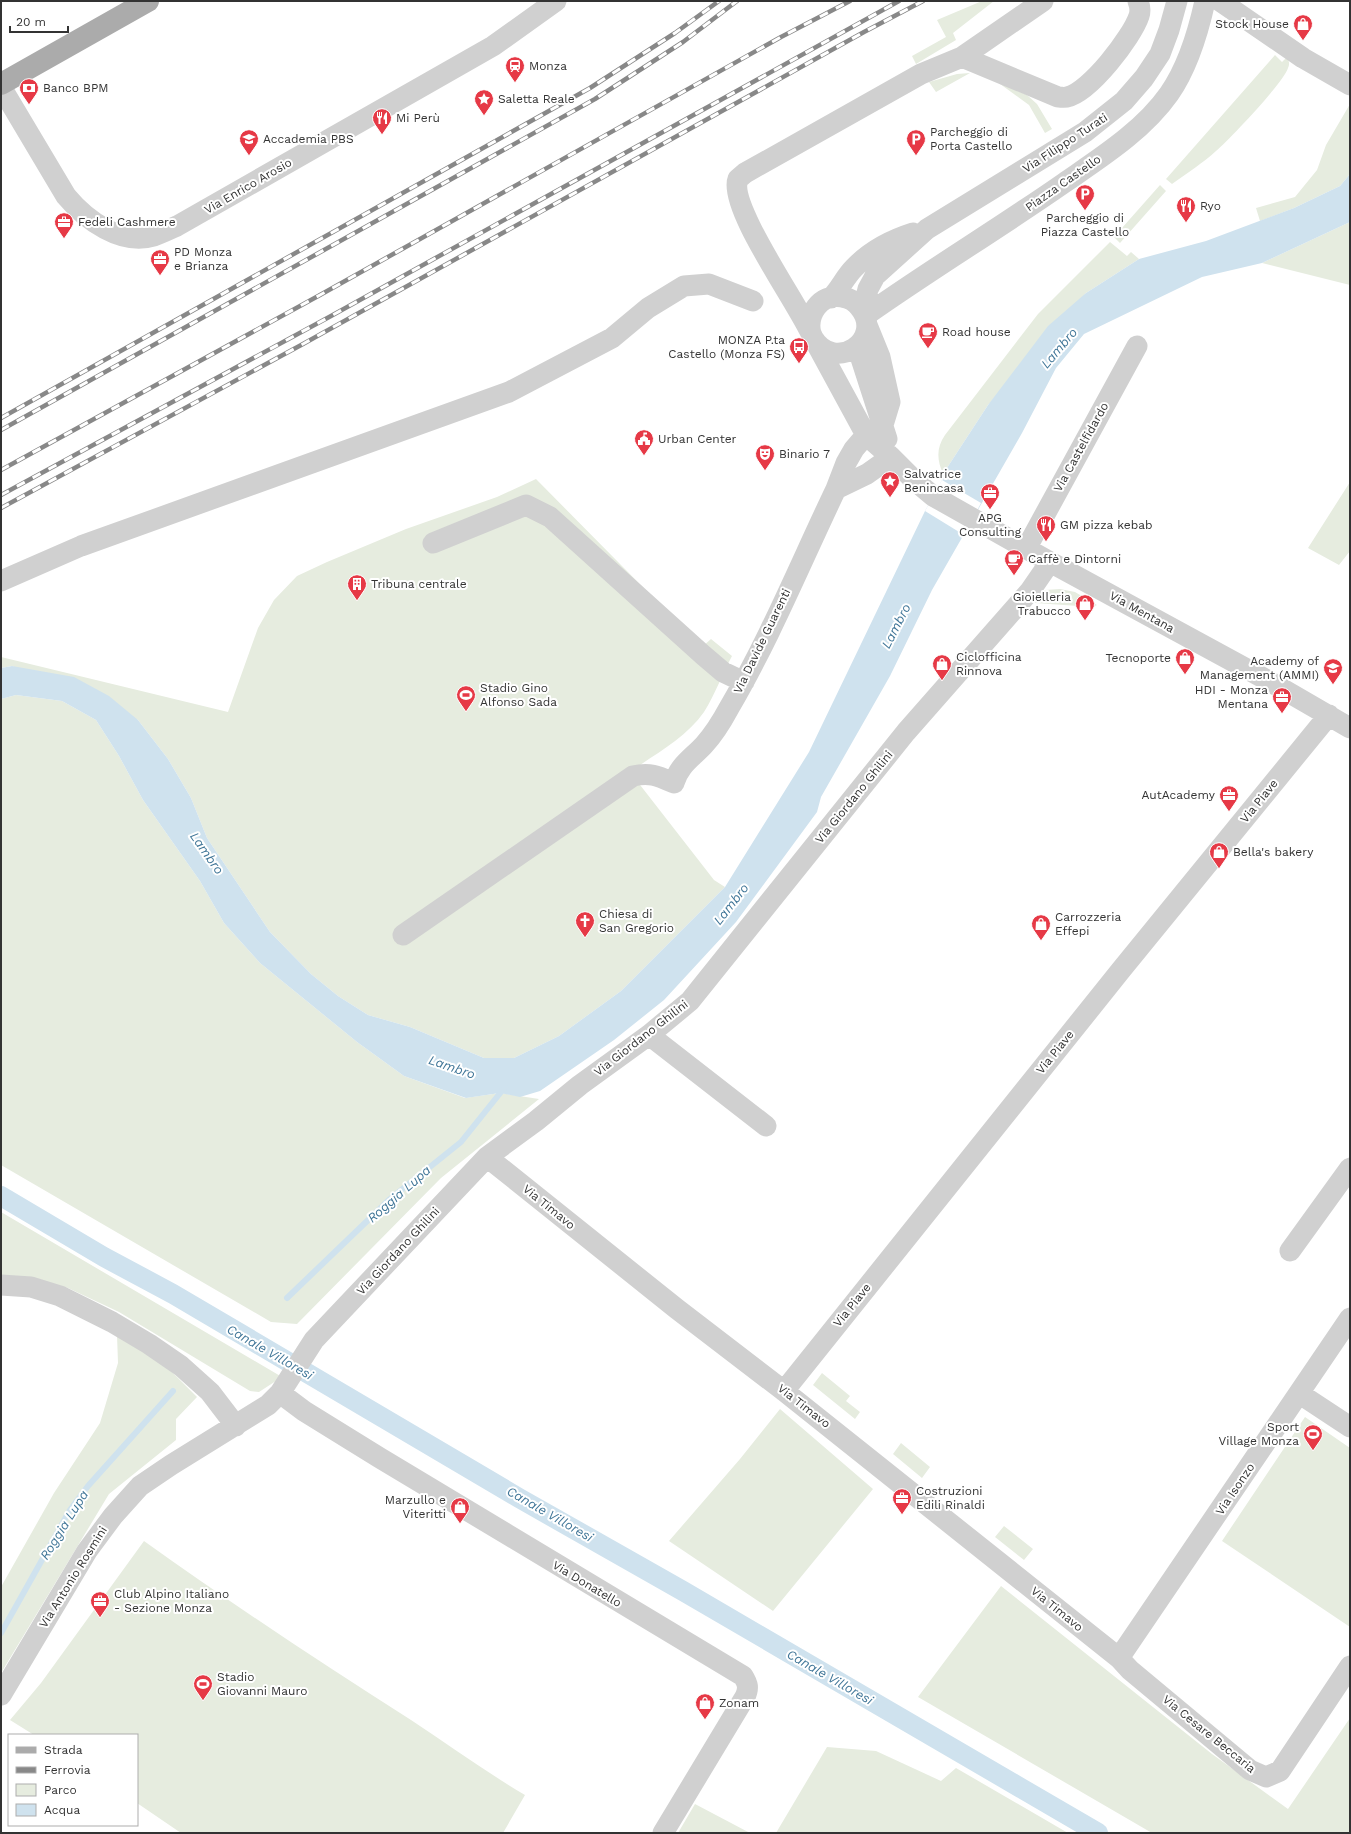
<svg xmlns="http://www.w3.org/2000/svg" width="1351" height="1834" font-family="'Work Sans',sans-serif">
	<rect width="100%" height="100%" fill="#fff"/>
	<!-- green -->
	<path fill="#e6ecdf" d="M982,1H994L953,33L956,40L916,64L912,56L946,37L937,20Z
		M1275,55L1282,62L1287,57C1289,61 1290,64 1288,68C1284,82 1229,140 1216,151C1203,163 1187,173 1172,184L1166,179Z
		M970,73L936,92L929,82L957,74Z
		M996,81L1027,95L1037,104L1052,129L1045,133L1029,105Z
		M1350,104V174L1340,186L1294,208L1260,221L1256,208L1295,197L1317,170L1326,145Z
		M1160,185L1166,191L1120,243L1114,237Z
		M1350,222V285L1262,263Z
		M1110,242L1127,256L1131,252L1139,259L1086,293L988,405L943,474C937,460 936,448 945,435L1038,314Z
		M536,479L702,647L711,639L732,656C722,674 715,695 704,712C686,738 655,754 630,772L714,880L725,887L621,991L559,1036L514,1058H484L410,1027L368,1015L338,996L311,974L270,932L207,838L191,798L168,759L138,720L12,666L1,668V657L228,712L258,628L274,600L297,576L327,562L406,529L497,497Z
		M1350,482V551L1339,565L1308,548Z
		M1060,589L1075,592L1097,605L1093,607L1035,603V597L1045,590Z
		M16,695L62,701L96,720L119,756L143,800L200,881L224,923L260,963L357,1042L404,1076L465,1098L500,1093L539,1099L441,1178L297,1324L271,1322L1,1165V699Z
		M1,1212L282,1377L259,1392L250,1391L119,1312L68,1288L30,1278L1,1276Z
		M117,1335L163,1363L197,1397L176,1419V1440L109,1494L1,1673V1587L54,1493L100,1423L118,1363Z
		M822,1373L850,1396L846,1401L860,1412L855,1419L813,1385Z
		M780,1409L873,1489L773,1611L669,1541L740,1459Z
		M1305,1417L1350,1448V1627L1222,1541Z
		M901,1443L930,1467L922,1478L893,1454Z
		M1004,1526L1033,1549L1024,1560L995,1537Z
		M144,1541C231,1603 321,1663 411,1720C449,1745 486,1772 525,1795L503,1833H181L137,1803V1735H34L10,1720L41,1683Z
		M1001,1586L1212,1754L1288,1809L1350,1718V1833H1152L918,1697Z
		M827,1747L876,1751L941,1781L956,1768L1068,1833H776Z
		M695,1804L750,1833H678Z"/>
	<!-- water -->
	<path fill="#cfe2ee" d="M1350,174V222L1262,263L1202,277L1084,334L1056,368L1022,433L932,590L890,676L821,797L817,812L736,922L664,1000L614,1040L540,1091L520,1097L500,1093L466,1098L404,1076L357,1042L260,963L224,923L200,881L143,800L119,756L96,720L62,701L16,695L1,699V668L12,666L74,677L109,696L138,720L168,759L191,798L207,838L270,932L311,974L338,996L368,1015L410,1027L484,1058H514L559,1036L621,991L725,887L809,752L925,511L942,480L943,474L988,405L1048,326L1086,293L1139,259L1206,241L1294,208L1340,186Z"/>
	<!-- pier -->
	<path fill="#fff" d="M942,480L981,503L964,535L925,511Z"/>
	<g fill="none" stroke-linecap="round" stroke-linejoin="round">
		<!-- stream -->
		<path stroke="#cfe2ee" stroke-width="6" d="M287,1298L390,1199L461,1142L505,1087
			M1,1633L70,1510L88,1486L173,1391"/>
		<!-- canal -->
		<path stroke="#cfe2ee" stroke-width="20" d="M1,1196L104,1257L173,1294L519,1498L683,1591L1098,1833"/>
		<!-- minor -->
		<path stroke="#d0d0d0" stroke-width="21" d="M1043,1L962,57L1058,97C1061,97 1065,98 1067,97C1090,92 1132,37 1139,16C1141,10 1140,6 1138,1
			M1220,1L1303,58L1350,85
			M1,87L66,196C86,220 121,246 154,236C162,233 170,229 177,226L493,46L556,1
			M831,298C840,289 845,277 854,268C869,252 891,240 913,233
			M863,310L868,289L875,276L927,229L1085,132L1124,101L1144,78L1160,54L1169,30L1177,1
			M865,316C930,270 998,229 1064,183C1100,158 1143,131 1169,94C1188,67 1198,33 1205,1
			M867,325L880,357L890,402L883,425
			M811,334C806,315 820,293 842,297C850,298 856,302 860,308C885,339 835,374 813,338C801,308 727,206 738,179L745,173L921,74L962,57
			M816,343L866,435L891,457L914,480L933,496L1050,562L1269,681L1350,728
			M857,346L887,439
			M836,489L867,474L891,457
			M433,543L526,505L550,517L703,655L723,672L744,682
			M1026,549L1137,346
			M1,581L81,546L509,392L612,338L648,308L684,286L709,284L753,301
			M403,935L633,776C650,772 658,776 674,783C679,765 692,758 704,745C714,734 722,721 729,708C770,638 801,562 836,489L846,463L854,449L866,435L883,425
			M649,1035L766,1126
			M487,1157L677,1309L784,1391L1119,1658L1130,1670L1250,1770L1266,1777L1280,1771L1350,1666
			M1290,1251L1350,1168
			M1,1285L31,1287L60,1296L112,1322L149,1344L181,1366L210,1392L236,1426
			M784,1391L1121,970L1329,715
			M280,1393L304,1411L380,1458L743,1676C748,1684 749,1688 745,1697L663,1833
			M1300,1394L1350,1427
			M1119,1658L1350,1318
			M1,1695L87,1551L113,1516L140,1486L171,1465L268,1405L280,1393L314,1340L487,1157L536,1121L580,1085L649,1035L690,1001L906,732L1030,591L1050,562"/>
		<!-- major -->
		<path stroke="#ababab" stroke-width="22" d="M1,84L148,1"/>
		<defs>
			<path id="rail" d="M1,418L590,88L675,33L719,1
				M1,430L595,99L683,42L737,1
				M1,470L320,295L781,37L850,1
				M1,495L331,316L899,1
				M1,508L303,344L864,32L923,1"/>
		</defs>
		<!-- rail casing -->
		<use href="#rail" stroke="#888" stroke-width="4.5"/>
		<!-- rail -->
		<use href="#rail" stroke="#fff" stroke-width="3" stroke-dasharray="9" stroke-linecap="butt"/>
	</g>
	<!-- icons -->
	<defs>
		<symbol id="shop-pin" viewBox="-11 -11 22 30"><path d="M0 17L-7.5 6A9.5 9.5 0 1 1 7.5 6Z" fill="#e63946" stroke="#fff"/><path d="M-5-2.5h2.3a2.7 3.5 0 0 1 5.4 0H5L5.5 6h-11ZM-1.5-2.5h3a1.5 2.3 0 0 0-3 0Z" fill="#fff"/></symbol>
		<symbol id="station-pin" viewBox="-11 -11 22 30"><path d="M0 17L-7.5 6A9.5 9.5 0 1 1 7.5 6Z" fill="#e63946" stroke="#fff"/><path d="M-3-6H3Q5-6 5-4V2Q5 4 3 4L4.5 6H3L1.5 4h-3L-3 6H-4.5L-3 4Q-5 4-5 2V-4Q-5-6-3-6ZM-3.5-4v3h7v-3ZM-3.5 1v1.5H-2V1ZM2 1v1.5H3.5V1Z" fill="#fff"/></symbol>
		<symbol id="bank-pin" viewBox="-11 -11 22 30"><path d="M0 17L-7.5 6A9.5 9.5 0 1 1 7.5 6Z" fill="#e63946" stroke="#fff"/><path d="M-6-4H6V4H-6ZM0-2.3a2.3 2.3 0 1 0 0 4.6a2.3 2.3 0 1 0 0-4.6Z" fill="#fff"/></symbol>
		<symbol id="sight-pin" viewBox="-11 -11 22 30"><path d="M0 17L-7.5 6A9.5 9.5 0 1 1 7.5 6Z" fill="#e63946" stroke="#fff"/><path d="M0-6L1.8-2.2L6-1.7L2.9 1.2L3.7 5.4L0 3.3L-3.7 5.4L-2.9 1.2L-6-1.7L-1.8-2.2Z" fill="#fff"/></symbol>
		<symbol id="restaurant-pin" viewBox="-11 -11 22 30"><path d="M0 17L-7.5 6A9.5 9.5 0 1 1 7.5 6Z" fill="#e63946" stroke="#fff"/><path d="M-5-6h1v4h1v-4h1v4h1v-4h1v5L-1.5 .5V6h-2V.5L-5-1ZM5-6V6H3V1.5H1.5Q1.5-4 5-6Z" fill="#fff"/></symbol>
		<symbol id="school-pin" viewBox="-11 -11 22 30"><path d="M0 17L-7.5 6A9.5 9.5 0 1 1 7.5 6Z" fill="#e63946" stroke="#fff"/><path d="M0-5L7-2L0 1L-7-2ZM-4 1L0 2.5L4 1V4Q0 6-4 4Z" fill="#fff"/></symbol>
		<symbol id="parking-pin" viewBox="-11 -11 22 30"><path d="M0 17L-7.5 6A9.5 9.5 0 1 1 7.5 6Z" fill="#e63946" stroke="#fff"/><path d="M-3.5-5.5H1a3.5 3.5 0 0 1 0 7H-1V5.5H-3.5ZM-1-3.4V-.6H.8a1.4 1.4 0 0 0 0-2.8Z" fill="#fff"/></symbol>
		<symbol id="office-pin" viewBox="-11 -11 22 30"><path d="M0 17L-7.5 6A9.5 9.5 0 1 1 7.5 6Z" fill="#e63946" stroke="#fff"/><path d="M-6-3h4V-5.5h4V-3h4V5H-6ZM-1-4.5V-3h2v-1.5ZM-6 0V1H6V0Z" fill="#fff"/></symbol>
		<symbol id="cafe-pin" viewBox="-11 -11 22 30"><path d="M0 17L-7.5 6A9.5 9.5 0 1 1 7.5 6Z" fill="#e63946" stroke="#fff"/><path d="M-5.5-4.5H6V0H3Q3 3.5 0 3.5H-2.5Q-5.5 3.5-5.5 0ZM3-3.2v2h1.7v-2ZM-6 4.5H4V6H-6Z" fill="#fff"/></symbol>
		<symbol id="bus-pin" viewBox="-11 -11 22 30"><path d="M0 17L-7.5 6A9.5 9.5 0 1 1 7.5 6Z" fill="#e63946" stroke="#fff"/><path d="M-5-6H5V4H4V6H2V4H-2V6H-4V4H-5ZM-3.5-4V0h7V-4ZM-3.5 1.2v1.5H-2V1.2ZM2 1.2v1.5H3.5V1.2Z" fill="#fff"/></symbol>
		<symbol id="civic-pin" viewBox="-11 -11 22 30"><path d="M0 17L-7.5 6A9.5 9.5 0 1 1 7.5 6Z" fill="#e63946" stroke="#fff"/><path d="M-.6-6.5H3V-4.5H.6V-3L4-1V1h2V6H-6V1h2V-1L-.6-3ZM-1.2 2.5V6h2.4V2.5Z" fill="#fff"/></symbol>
		<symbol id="theatre-pin" viewBox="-11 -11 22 30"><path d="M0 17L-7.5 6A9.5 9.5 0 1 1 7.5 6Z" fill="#e63946" stroke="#fff"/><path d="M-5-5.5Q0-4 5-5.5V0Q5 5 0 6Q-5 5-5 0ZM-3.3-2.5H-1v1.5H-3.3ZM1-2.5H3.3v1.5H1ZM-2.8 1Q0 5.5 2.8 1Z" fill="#fff"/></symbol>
		<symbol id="building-pin" viewBox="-11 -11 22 30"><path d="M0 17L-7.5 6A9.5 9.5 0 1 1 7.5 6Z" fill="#e63946" stroke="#fff"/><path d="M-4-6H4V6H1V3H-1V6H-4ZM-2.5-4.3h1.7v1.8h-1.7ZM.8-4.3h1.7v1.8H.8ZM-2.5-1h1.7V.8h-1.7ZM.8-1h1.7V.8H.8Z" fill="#fff"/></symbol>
		<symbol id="stadium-pin" viewBox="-11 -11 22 30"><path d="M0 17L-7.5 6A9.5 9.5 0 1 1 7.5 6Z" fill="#e63946" stroke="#fff"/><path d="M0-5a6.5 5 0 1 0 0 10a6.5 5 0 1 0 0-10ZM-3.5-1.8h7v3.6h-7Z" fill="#fff"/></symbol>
		<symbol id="church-pin" viewBox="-11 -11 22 30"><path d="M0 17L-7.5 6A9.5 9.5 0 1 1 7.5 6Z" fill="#e63946" stroke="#fff"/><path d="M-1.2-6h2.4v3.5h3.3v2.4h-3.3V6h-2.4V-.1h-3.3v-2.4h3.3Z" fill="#fff"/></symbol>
	</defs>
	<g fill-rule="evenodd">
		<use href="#shop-pin" x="1292" y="13" width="22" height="30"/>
		<use href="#station-pin" x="504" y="55" width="22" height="30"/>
		<use href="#bank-pin" x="18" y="77" width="22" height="30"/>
		<use href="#sight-pin" x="473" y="88" width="22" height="30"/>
		<use href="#restaurant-pin" x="371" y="107" width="22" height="30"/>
		<use href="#school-pin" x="238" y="128" width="22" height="30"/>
		<use href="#parking-pin" x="905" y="128" width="22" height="30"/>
		<use href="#parking-pin" x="1074" y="183" width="22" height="30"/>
		<use href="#restaurant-pin" x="1175" y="195" width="22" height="30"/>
		<use href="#office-pin" x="53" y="211" width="22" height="30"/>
		<use href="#office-pin" x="149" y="248" width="22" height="30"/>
		<use href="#cafe-pin" x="917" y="321" width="22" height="30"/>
		<use href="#bus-pin" x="788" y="336" width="22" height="30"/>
		<use href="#civic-pin" x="633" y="428" width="22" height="30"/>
		<use href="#theatre-pin" x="754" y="443" width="22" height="30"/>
		<use href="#sight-pin" x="879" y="470" width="22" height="30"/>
		<use href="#office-pin" x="979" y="482" width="22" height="30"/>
		<use href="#restaurant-pin" x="1035" y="514" width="22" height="30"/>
		<use href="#cafe-pin" x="1003" y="548" width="22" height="30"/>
		<use href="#building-pin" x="346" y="573" width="22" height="30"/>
		<use href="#shop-pin" x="1074" y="593" width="22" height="30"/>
		<use href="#shop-pin" x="1174" y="647" width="22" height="30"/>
		<use href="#shop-pin" x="931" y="653" width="22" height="30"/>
		<use href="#school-pin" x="1322" y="657" width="22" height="30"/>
		<use href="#stadium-pin" x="455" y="684" width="22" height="30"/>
		<use href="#office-pin" x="1271" y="686" width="22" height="30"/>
		<use href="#office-pin" x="1218" y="784" width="22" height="30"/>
		<use href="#shop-pin" x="1208" y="841" width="22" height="30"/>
		<use href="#church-pin" x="574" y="910" width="22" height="30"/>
		<use href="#shop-pin" x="1030" y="913" width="22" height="30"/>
		<use href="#stadium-pin" x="1302" y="1423" width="22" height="30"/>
		<use href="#office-pin" x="891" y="1487" width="22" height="30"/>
		<use href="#shop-pin" x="449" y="1496" width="22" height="30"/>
		<use href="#office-pin" x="89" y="1590" width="22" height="30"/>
		<use href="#stadium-pin" x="192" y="1673" width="22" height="30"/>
		<use href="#shop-pin" x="694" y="1692" width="22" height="30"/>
	</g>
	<g text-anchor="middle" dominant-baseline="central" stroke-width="4" stroke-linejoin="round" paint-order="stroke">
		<!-- poi labels -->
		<g font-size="12" fill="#333" stroke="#fff" text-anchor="start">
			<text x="1289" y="24" text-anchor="end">Stock House</text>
			<text x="529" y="66">Monza</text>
			<text x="43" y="88">Banco BPM</text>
			<text x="498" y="99">Saletta Reale</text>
			<text x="396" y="118">Mi Perù</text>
			<text x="930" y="132">Parcheggio di<tspan x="930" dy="14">Porta Castello</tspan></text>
			<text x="263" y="139">Accademia PBS</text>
			<text x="1200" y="206">Ryo</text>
			<text x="1085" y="218" text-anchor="middle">Parcheggio di<tspan x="1085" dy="14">Piazza Castello</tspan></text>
			<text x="78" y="222">Fedeli Cashmere</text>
			<text x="174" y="252">PD Monza<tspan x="174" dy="14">e Brianza</tspan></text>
			<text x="942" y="332">Road house</text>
			<text x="785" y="340" text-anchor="end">MONZA P.ta<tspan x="785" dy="14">Castello (Monza FS)</tspan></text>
			<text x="658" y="439">Urban Center</text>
			<text x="779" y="454">Binario 7</text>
			<text x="904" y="474">Salvatrice<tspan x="904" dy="14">Benincasa</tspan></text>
			<text x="990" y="518" text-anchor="middle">APG<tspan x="990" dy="14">Consulting</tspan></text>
			<text x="1060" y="525">GM pizza kebab</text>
			<text x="1028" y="559">Caffè e Dintorni</text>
			<text x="371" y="584">Tribuna centrale</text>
			<text x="1071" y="597" text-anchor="end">Gioielleria<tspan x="1071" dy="14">Trabucco</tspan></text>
			<text x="956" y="657">Ciclofficina<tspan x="956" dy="14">Rinnova</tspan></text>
			<text x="1171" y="658" text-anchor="end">Tecnoporte</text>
			<text x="1319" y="661" text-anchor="end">Academy of<tspan x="1319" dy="14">Management (AMMI)</tspan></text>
			<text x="480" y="688">Stadio Gino<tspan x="480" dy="14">Alfonso Sada</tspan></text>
			<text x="1268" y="690" text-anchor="end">HDI - Monza<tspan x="1268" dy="14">Mentana</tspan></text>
			<text x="1215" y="795" text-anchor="end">AutAcademy</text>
			<text x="1233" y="852">Bella's bakery</text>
			<text x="599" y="914">Chiesa di<tspan x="599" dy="14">San Gregorio</tspan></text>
			<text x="1055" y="917">Carrozzeria<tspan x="1055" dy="14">Effepi</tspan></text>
			<text x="1299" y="1427" text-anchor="end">Sport<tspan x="1299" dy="14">Village Monza</tspan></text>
			<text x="916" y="1491">Costruzioni<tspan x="916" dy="14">Edili Rinaldi</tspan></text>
			<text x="446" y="1500" text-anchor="end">Marzullo e<tspan x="446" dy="14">Viteritti</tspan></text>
			<text x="114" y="1594">Club Alpino Italiano<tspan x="114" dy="14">- Sezione Monza</tspan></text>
			<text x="217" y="1677">Stadio<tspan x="217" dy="14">Giovanni Mauro</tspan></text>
			<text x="719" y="1703">Zonam</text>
		</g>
		<!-- street labels -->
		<g font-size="12" fill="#333" stroke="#fff">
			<text transform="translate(1065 143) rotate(-33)">Via Filippo Turati</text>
			<text transform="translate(1063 183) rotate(-35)">Piazza Castello</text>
			<text transform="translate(248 186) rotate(-30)">Via Enrico Arosio</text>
			<text transform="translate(1081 447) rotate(-61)">Via Castelfidardo</text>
			<text transform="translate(1142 612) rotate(29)">Via Mentana</text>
			<text transform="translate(762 641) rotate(-64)">Via Davide Guarenti</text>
			<text transform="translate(854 797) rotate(-51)">Via Giordano Ghilini</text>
			<text transform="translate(1259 801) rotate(-51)">Via Piave</text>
			<text transform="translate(641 1038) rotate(-38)">Via Giordano Ghilini</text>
			<text transform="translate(1055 1052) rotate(-51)">Via Piave</text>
			<text transform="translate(549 1207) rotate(39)">Via Timavo</text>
			<text transform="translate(398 1251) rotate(-47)">Via Giordano Ghilini</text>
			<text transform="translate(852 1305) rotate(-51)">Via Piave</text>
			<text transform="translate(804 1406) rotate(38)">Via Timavo</text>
			<text transform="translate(1235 1489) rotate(-56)">Via Isonzo</text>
			<text transform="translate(73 1577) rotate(-58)">Via Antonio Rosmini</text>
			<text transform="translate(587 1584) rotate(31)">Via Donatello</text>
			<text transform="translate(1057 1609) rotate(39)">Via Timavo</text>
			<text transform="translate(1209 1734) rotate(39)">Via Cesare Beccaria</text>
		</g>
		<!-- water labels -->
		<g font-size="13" font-style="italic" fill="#3f7597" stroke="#fff">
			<text transform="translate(1059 348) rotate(-50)">Lambro</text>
			<text transform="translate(896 626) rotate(-63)">Lambro</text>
			<text transform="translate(207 853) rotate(55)">Lambro</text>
			<text transform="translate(731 904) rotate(-52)">Lambro</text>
			<text transform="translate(452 1067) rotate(19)">Lambro</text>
			<text transform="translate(399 1194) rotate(-41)">Roggia Lupa</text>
			<text transform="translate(270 1352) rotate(30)">Canale Villoresi</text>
			<text transform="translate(550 1514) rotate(30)">Canale Villoresi</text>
			<text transform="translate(64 1525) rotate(-58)">Roggia Lupa</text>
			<text transform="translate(830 1677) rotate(30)">Canale Villoresi</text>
		</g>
	</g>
	<!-- border -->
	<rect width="1351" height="1834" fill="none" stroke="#333333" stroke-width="4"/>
	<!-- legend -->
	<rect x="8" y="1734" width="130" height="92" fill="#ffffff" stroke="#adadad"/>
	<rect x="16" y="1747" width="20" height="6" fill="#ababab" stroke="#adadad"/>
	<text x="44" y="1754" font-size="12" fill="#333333">Strada</text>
	<rect x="16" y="1767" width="20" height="6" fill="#888888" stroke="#adadad"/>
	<text x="44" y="1774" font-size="12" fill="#333333">Ferrovia</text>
	<rect x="16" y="1784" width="20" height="12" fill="#e6ecdf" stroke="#adadad"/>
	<text x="44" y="1794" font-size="12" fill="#333333">Parco</text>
	<rect x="16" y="1804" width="20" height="12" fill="#cfe2ee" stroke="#adadad"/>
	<text x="44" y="1814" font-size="12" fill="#333333">Acqua</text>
	<!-- scale -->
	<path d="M10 26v6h58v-6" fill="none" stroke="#333333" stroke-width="2"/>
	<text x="16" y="26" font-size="12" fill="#333333" stroke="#ffffff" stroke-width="3" paint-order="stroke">20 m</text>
</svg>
